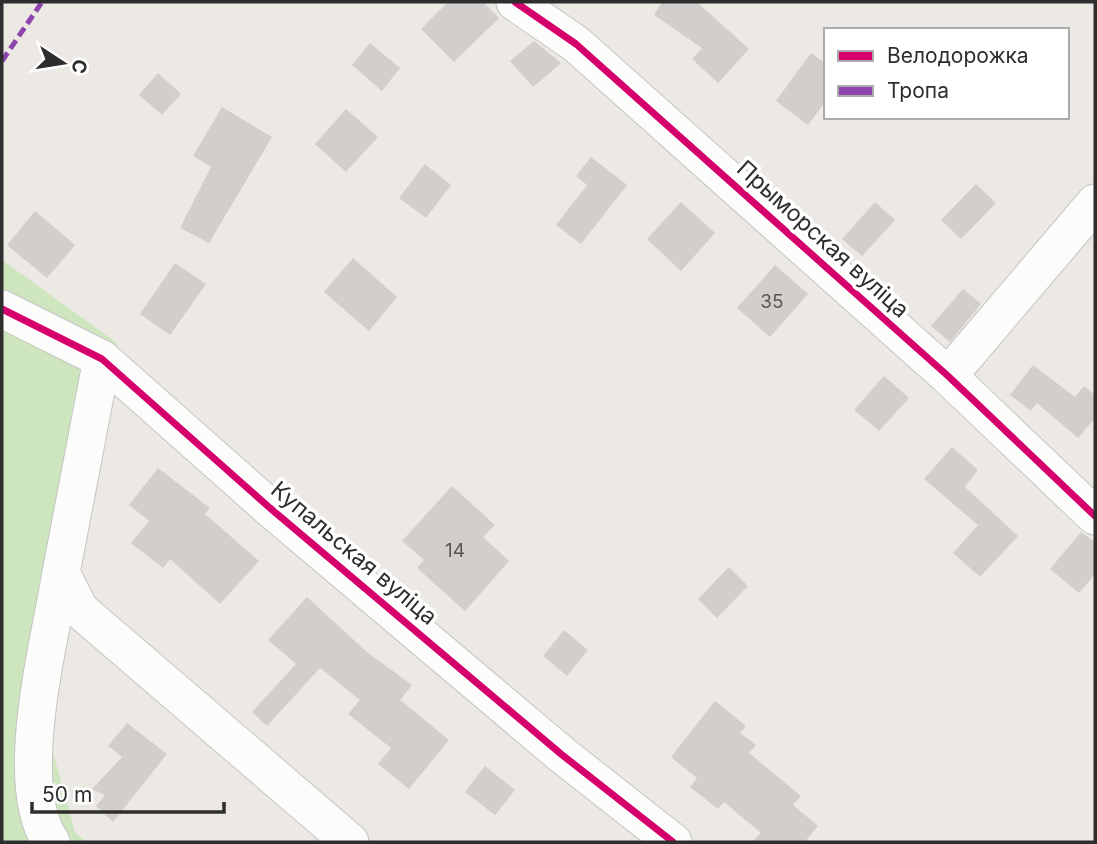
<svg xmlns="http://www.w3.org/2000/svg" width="1097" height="844" font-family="Inter,sans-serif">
	<rect width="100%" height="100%" fill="#ece8e4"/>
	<!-- green -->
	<path fill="#cee6be" d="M2,260L117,343L46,727L75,832L86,842H2Z"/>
	<!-- building -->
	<path fill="#d1cecb" d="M448,2H483L499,18L454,62L421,29Z
		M662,2H697L749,49L718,83L692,59L702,48L654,15Z
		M534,41L561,63L533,87L510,61Z
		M370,43L400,68L382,91L352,65Z
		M811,53L826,64V101L808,125L776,101Z
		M158,73L181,94L162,115L139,95Z
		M222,107L272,137L209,243L180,228L211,167L193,156Z
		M346,109L378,137L346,172L315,144Z
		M591,157L627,185L581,244L556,225L587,185L576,176Z
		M425,164L451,185L426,218L399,198Z
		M976,184L996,203L961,239L941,220Z
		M681,202L715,233L681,271L647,239Z
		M875,202L895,220L862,256L842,239Z
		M35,211L75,245L47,278L7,245Z
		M353,258L397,297L369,331L324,292Z
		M175,263L206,284L170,335L140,314Z
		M775,265L808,294L770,337L737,308Z
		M963,289L981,304L950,342L931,326Z
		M1033,365L1075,397L1084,386L1095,395V418L1078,438L1037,403L1031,411L1010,395Z
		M884,376L909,398L879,431L854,410Z
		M952,447L978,470L965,487L1018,536L980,577L953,553L978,525L924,479Z
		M158,468L210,508L205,514L259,561L220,604L170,559L163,568L131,543L149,521L129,505Z
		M452,486L495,525L483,537L509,561L465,611L417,568L424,560L402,541Z
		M1081,532L1095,542V574L1079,593L1050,569Z
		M729,567L748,586L717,618L698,599Z
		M307,597L368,653L412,685L400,700L449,740L409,789L378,764L391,748L348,714L360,700L320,668L267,726L252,712L296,664L268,640Z
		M564,630L588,650L567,676L543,656Z
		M715,701L746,726L740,733L756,745L749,753L801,796L793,805L818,826L805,842H752L761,833L724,802L718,809L690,787L697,778L671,757Z
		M127,723L167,754L113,822L96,806L105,795L92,789L122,757L108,746Z
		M485,766L515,790L495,815L465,792Z"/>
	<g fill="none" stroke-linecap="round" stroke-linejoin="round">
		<defs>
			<path id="minor" d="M515,2L576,44L948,376L1095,516
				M2,309L102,359L270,508L561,754L673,842
				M102,359L61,573L80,610L350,842
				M948,376L1095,203
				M51,842C11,784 50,641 61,573"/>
		</defs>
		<!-- minor casing -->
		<use href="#minor" stroke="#c5c4c5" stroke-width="39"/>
		<!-- minor -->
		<use href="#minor" stroke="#fcfcfb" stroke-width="37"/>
		<!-- quiet -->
		<path stroke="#8e44ad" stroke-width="5" stroke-dasharray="10 5" stroke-linecap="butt" d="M2,61L42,2"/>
		<defs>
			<path id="cycleway" d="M515,2L576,44L948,376L1095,516
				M2,309L102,359L270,508L561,754L673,842"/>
		</defs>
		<!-- cycleway casing -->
		<use href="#cycleway" stroke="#fff" stroke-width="11"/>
		<!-- cycleway -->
		<use href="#cycleway" stroke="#d6006c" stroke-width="7"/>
	</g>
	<g text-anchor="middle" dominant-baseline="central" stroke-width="7" stroke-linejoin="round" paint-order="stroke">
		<!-- number labels -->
		<g font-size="19" fill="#585857">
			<text x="772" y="301">35</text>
			<text x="455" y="550">14</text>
		</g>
		<!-- street labels -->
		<g font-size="23" fill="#2e2e2e" stroke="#fff">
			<text transform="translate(823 239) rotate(42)">Прыморская вуліца</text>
			<text transform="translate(354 553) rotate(40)">Купальская вуліца</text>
		</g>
	</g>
	<!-- border -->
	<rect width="1097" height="844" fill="none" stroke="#2e2e2e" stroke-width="7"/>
	<!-- legend -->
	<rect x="824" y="28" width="245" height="91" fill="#ffffff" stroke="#ababab" stroke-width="2"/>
	<rect x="838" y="51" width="35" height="10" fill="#d6006c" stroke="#ababab" stroke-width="2"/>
	<text x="887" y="63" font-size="21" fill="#2e2e2e">Велодорожка</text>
	<rect x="838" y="86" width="35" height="10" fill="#8e44ad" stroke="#ababab" stroke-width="2"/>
	<text x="887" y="98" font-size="21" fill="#2e2e2e">Тропа</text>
	<!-- north arrow -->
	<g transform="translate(63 63) rotate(102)" stroke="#ffffff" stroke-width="5" paint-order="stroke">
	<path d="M0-5L12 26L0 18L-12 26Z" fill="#2e2e2e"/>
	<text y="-10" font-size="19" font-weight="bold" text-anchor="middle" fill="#2e2e2e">С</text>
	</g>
	<!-- scale -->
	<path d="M32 802v10h192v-10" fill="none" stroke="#2e2e2e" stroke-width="3.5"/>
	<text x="42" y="802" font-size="21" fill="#2e2e2e" stroke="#ffffff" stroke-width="5" paint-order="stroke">50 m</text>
</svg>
